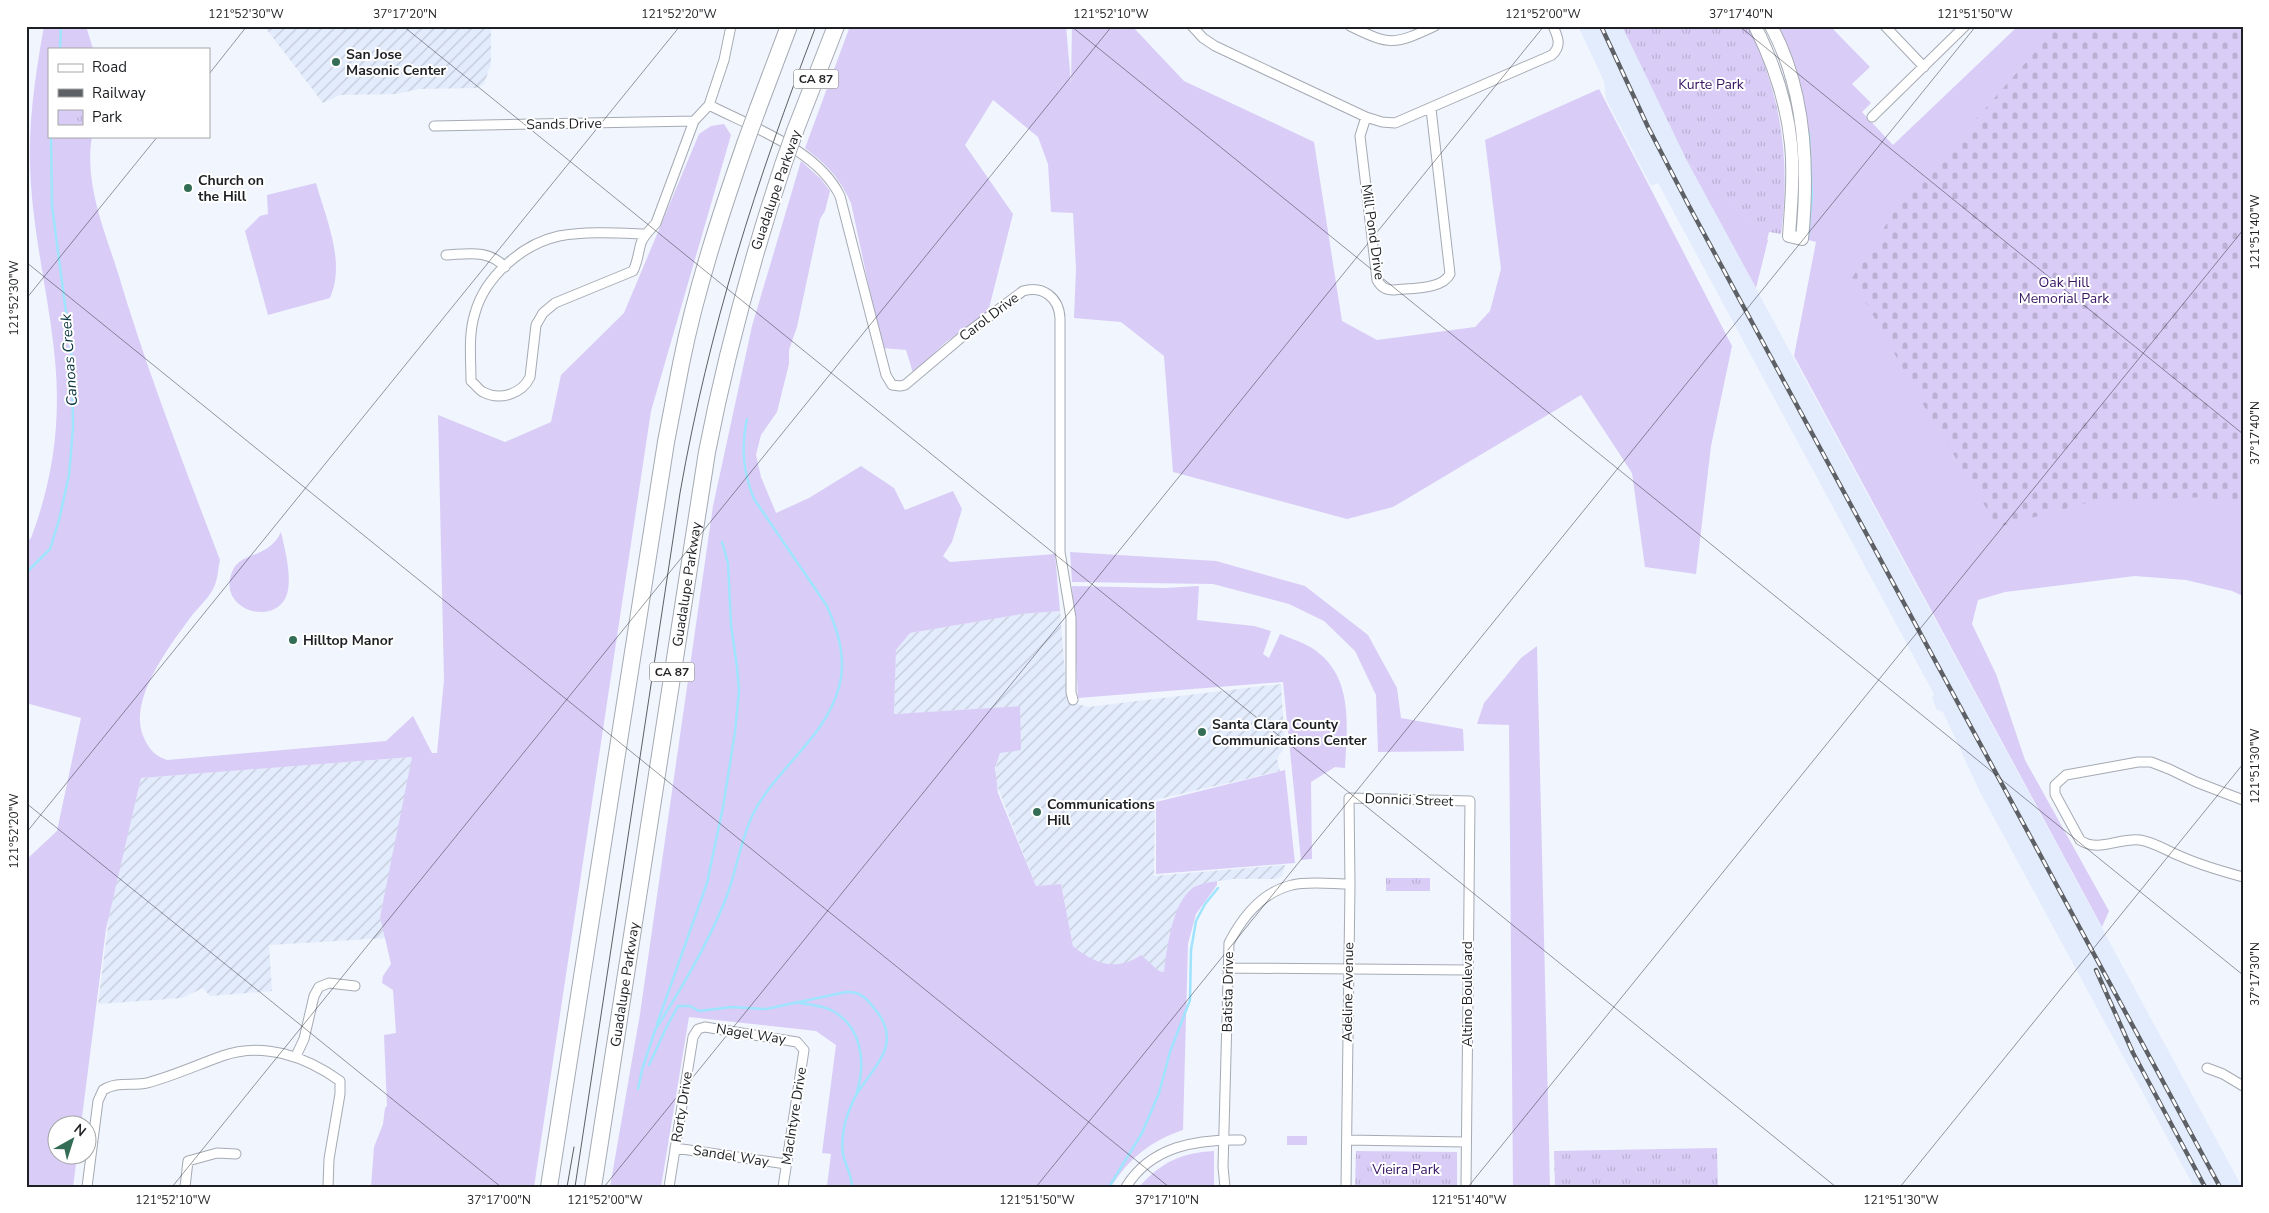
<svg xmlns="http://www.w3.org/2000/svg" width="2269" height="1213" font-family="'Nunito Sans',sans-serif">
	<defs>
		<pattern id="industrial-furrows" width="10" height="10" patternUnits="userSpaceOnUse" patternTransform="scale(1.25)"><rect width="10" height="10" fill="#e3ecfc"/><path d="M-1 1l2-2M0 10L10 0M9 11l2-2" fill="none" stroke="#c2cad8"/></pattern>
		<pattern id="cemetery-stones" width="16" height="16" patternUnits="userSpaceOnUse" patternTransform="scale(1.25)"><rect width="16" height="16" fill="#d9cdf7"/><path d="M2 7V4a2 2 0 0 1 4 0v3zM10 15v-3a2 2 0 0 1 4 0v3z" fill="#bab0d3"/></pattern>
		<pattern id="park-tufts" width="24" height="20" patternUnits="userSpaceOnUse" patternTransform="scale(1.25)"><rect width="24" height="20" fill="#d9cdf7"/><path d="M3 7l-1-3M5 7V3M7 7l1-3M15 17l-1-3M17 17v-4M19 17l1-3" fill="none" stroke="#bab0d3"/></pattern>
	</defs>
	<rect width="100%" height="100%" fill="#f0f5fe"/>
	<!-- built -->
	<path fill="#e3ecfc" d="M1578,26H1622L1687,161L2242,1187H2194L1979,790L1943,712L1937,710L1932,698L1934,694L1658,183L1651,186L1606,99L1604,81Z"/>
	<!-- industrial -->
	<path fill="url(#industrial-furrows)" d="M264,26H491V64L484,84L477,88L419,89L396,94L340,95L323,103Z
		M1060,611L1067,701L1088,707L1281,684L1285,746L1277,759L1280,771L1155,800L1154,876L1285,865L1282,876L1275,879H1233L1211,882L1169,934L1165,972L1159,971L1141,956L1124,964L1114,965L1102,964L1089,958L1073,946L1061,884L1036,886L995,780L997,760L1020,706L894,714L896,650L910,633L1022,614Z
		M413,757L380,917L386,938L269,945L272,991L210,996L203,988L182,998L98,1004L110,910L141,778Z"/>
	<!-- green -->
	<path fill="#d9cdf7" d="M44,26H86L93,49H49V136H92C84,183 104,229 118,273C147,371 184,465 220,560C218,568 218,579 214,587C210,596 200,606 193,614C172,643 126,700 144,738C149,749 155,756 167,760L386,741L413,716L432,753H437L444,680L438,415L505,442L551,422L561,375L624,313L699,134L711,126L724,124L731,135L651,411L534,1187H371L374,1147L383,1124L385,1108L387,1106L384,1035L396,1033L393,990L382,983L383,976L391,964L380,917L412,757L141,778L106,929L81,1125L58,1126V1156H77L73,1187H26V860L57,831L81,718L26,703V542L31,538C53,480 61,422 55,360C49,294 31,229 30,161C29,116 36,71 44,26Z
		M850,26H1066L1071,83L1072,26H1132L1184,81L1314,142L1342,321L1377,340L1475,327L1490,311L1501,269L1485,140L1599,89L1732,346L1711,446L1696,574L1645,567L1632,473L1581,395L1393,507L1347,519L1173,472L1164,356L1121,322L1074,318L1076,269L1073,213L1051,212L1048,164L1038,137L993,100L965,145L1013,214L988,312L946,342L913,373L906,350L882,348L851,203C839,177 827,165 805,148Z
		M1775,26H1830L1870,67L1852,84L1871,103L1862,112L1893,145L2018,26H2122L2243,268V596L2232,591L2186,580L2135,576L2005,592L1978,600L1972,624L1996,674L2025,760L2109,911L2102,927L1794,356L1816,242L1805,239L1808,145Z
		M801,161L821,179L830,191L825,211L820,219L797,327L789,350V364L777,412L761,435L756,455L761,477L776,513L809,498L861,466L894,488L905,510L953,491L962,509L952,542L943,556L950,562L1055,554L1060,611L1022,614L910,633L896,650L894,714L1020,706L1021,750L1000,753L995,768L998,793L1036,886L1061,884L1073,946C1095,964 1116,972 1141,955L1159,971L1164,972C1167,948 1172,902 1194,887C1200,884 1210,882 1217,881V885L1196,914L1188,944L1183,1130C1152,1140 1128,1159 1111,1187H818L827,1186L831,1154L822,1153L836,1045L816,1031L689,1017L661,1187H610L640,1014L713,506L752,326Z
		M1687,161L1768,240L1756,288Z
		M316,183C326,219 346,262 330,298L268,315L245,231L260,216L268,214L267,195Z
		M281,532C285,550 291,572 288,590C281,629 216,612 232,572C241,550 268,560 281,532Z
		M1070,552L1216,561L1305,586L1368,635L1397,688L1401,718L1463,729L1464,751L1378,752L1376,695L1355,651L1324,621L1289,604L1213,584L1072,582Z
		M1072,586L1165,588L1199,586L1197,620L1254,626L1271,631L1263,654L1269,658L1280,634C1292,639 1305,643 1315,650C1354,678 1347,727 1345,768L1335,767L1311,782L1312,859L1301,860L1283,682L1078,698Z
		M1537,646L1550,1187H1513L1509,725L1477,724L1484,703L1521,658Z
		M1285,770L1295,863L1156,874V802Z
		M1214,1151V1187H1139C1162,1162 1180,1153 1214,1151Z"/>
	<!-- cemetery -->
	<path fill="url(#cemetery-stones)" d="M2058,26H2243V507L2207,497L2090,502L1998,527L1925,408L1852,278L1903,198L1923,179Z"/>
	<!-- park -->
	<path fill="url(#park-tufts)" d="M1622,26H1748C1781,94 1791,159 1781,234L1769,232L1767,240L1687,161Z
		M1386,878H1430V891H1386Z
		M1287,1136H1307V1145H1287Z
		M1717,1148L1718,1187H1555L1554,1151Z
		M1356,1151L1457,1152V1187H1355Z"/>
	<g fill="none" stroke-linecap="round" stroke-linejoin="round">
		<!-- stream -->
		<path stroke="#9fe4fc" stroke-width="2.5" d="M60,49L61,26
			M1808,238L1812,196L1809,133
			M26,573L50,549L59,520L69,475L73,428L72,358L52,206L51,136
			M796,1002C807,1005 820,1005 831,1010C862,1026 866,1062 857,1092
			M657,1024L707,883L723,807L735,732L739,691L737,667L731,625L728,563L722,542
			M655,1030C682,988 710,941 728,893C737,867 741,839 753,814C776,768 825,739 839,687C847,659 838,631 827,606L754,499C743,472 741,448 747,419
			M649,1065L666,1028L678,1006H690L699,1011L732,1007L766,1009L846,992C860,991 866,998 874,1008C903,1042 877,1063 858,1092C852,1101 848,1113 845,1123C843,1133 841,1144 843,1154C845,1165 852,1175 852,1187
			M638,1089L642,1070L655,1030
			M1109,1187L1142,1133L1159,1093L1170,1052L1190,1000L1191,950L1196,921L1205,904L1218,888"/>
		<defs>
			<path id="street" d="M1192,26L1203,38L1215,46L1366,117L1382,122L1395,123L1552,55C1562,46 1558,37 1553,26
				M1350,26C1391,46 1394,45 1435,26
				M1885,26L1924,67
				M709,105C752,127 818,150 840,196L886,375L892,385L900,386L905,385L963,336L1023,291C1043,285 1059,298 1060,318V552L1071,618V692L1073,700
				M1366,117L1360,136L1377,280C1381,287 1385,290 1394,290C1410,288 1442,290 1450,274L1431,109
				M1872,117L1965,26
				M434,126L694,121
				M646,234C618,233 587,231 559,236C522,244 485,277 475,313C468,335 471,358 471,381C475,384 479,390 483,392C500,401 522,394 530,377L536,325L543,313L555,303L633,271C638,261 638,253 641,243C644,235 651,229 656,223L694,121L709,105L724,60L731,26
				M446,255C468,254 488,249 505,267
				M2243,800L2196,782L2169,769L2151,762H2138L2066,775L2055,785V794L2080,840C2097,853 2121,837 2140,840C2154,842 2167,851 2180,856C2200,865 2221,871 2243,877
				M1227,968L1467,970
				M296,1056L304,1039L314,996L319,987L329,983L355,986
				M2207,1068L2223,1074L2243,1086
				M1347,1140L1466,1142
				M675,1148L786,1164
				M87,1187L98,1101L103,1090C117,1081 132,1086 147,1083C173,1076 197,1065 222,1056C263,1041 307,1057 340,1081V1094L329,1159L328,1187
				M185,1187L188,1161L217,1153L236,1154
				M669,1187L693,1037L698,1029L705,1027L797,1042L804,1050L783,1187
				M1126,1187C1151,1146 1197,1139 1241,1140
				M1225,1187L1223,1167L1229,943C1243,916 1262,892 1292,885C1307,881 1333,884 1350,884
				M1346,1187L1350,884L1349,798L1470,801L1466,1187"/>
			<path id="secondary" d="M1755,26C1773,62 1787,103 1791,144C1794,174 1791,206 1789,236L1802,239C1809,168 1806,90 1771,26"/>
			<g id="highway">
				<path d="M757,111L789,26"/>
				<path d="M795,131L836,26"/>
				<path d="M549,1187L666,442C671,416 676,390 681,364C696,289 720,216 745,144"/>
				<path id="s1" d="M593,1187L707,452C726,354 752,259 783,165"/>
			</g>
		</defs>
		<!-- street casing -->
		<use href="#street" stroke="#a5aab3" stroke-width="11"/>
		<!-- secondary casing -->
		<use href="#secondary" stroke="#a5aab3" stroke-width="14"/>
		<!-- highway casing -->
		<use href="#highway" stroke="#a5aab3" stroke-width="18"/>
		<!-- street -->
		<use href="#street" stroke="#fff" stroke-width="9"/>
		<!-- secondary -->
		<use href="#secondary" stroke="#fff" stroke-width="12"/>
		<!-- highway -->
		<use href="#highway" stroke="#fff" stroke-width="16"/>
		<!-- tram -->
		<path stroke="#5d6065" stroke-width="1" d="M567,1187L574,1147
			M575,1187L680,493C709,328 756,182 816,26"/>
		<defs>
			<path id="rail" d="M1601,26L1648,127L1689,206L2220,1187
				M2096,970L2133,1053L2205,1187"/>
		</defs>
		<!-- rail casing -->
		<use href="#rail" stroke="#5d6065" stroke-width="4.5"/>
		<!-- rail -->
		<use href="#rail" stroke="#fff" stroke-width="2.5" stroke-dasharray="8" stroke-linecap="butt"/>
		<defs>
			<path id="highway-bridge" d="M745,144L757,111
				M783,165L795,131"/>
		</defs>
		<!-- highway-bridge casing -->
		<use href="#highway-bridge" stroke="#a5aab3" stroke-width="18" stroke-linecap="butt"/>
		<!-- highway-bridge -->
		<use href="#highway-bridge" stroke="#fff" stroke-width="16"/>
	</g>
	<!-- ticks -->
	<path fill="none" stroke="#1e2023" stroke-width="1" stroke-opacity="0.45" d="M403,26L1836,1187M1071,26L2243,975M1739,26L2243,434M209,74L247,26M26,262L1169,1187M26,299L158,136M26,803L501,1187M26,833L680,26M172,1187L1112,26M604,1187L1544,26M1036,1187L1976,26M1468,1187L2243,230M1900,1187L2243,764"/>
	<!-- markers -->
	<g fill="#346d55" stroke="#fff" stroke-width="2">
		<circle cx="336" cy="62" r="5"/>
		<circle cx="188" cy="188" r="5"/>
		<circle cx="293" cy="640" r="5"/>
		<circle cx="1202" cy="732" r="5"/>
		<circle cx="1037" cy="812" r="5"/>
	</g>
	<g text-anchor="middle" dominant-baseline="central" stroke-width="4" stroke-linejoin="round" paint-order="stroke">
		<!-- shield labels -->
		<g fill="#fff" stroke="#626365" stroke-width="1">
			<rect x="793.5" y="69.5" width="45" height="19" rx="4"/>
			<rect x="649.5" y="662.5" width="45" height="19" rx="4"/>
		</g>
		<g font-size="12" font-weight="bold" fill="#1e2023">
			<text x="816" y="79">CA 87</text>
			<text x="672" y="672">CA 87</text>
		</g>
		<!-- poi labels -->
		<g font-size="14" font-weight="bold" fill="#1e2023" stroke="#fff" text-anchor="start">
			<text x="346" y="54">San Jose<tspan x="346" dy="16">Masonic Center</tspan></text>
			<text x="198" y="180">Church on<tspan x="198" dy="16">the Hill</tspan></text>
			<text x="303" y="640">Hilltop Manor</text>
			<text x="1212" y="724">Santa Clara County<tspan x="1212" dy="16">Communications Center</tspan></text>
			<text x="1047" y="804">Communications<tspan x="1047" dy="16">Hill</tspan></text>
		</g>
		<!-- park labels -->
		<g font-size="14" fill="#381662" stroke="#fff">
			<text x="1711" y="84">Kurte Park</text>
			<text x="2064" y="282">Oak Hill<tspan x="2064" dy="16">Memorial Park</tspan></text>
			<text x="1406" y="1169">Vieira Park</text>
		</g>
		<!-- street labels -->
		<g font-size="14" fill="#1e2023" stroke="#fff">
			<text transform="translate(564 124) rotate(-1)">Sands Drive</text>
			<text transform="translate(776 190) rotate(-71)">Guadalupe Parkway</text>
			<text transform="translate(1373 232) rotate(82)">Mill Pond Drive</text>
			<text transform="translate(989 317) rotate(-37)">Carol Drive</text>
			<text stroke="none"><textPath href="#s1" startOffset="610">Guadalupe Parkway</textPath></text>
			<text transform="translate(1409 800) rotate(2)">Donnici Street</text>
			<text stroke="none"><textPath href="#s1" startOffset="205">Guadalupe Parkway</textPath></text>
			<text transform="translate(1228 992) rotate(-89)">Batista Drive</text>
			<text transform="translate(1348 992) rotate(-89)">Adeline Avenue</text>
			<text transform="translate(1467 994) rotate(-90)">Altino Boulevard</text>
			<text transform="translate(751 1034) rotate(9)">Nagel Way</text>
			<text transform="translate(682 1107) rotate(-81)">Rorty Drive</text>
			<text transform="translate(794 1116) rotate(-81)">MacIntyre Drive</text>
			<text transform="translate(731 1156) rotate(9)">Sandel Way</text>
		</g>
		<!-- water labels -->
		<g font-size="15" font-style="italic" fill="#0a3542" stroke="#fff">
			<text transform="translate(69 360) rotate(-94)">Canoas Creek</text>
		</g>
	</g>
	<!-- border -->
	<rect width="2269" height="1213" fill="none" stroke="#ffffff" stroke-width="55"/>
	<!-- legend -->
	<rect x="48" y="48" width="162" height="90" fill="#ffffff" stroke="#a5a6a7"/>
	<rect x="58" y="64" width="25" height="8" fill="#ffffff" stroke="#a5a6a7"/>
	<text x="92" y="72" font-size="15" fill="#1e2023">Road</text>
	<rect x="58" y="89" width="25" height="8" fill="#5d6065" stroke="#a5a6a7"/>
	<text x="92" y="98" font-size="15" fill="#1e2023">Railway</text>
	<rect x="58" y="110" width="25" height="15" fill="url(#park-tufts)" stroke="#a5a6a7"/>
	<text x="92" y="122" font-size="15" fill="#1e2023">Park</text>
	<!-- north arrow -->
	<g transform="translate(72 1140) rotate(39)"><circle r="24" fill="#ffffff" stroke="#a5a6a7"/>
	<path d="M0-4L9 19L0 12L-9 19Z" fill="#346d55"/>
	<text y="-8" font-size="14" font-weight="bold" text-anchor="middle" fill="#1e2023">N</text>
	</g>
	<rect x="28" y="28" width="2214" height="1158" fill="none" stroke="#1e2023" stroke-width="2"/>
	<g font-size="12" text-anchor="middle" fill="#1e2023">
		<text x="246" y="18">121°52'30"W</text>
		<text x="405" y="18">37°17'20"N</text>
		<text x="679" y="18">121°52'20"W</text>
		<text x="1111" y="18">121°52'10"W</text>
		<text x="1543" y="18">121°52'00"W</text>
		<text x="1741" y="18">37°17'40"N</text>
		<text x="1975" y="18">121°51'50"W</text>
		<text transform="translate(2255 232) rotate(-90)" y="4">121°51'40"W</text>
		<text transform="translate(14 298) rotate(-90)" y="4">121°52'30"W</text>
		<text transform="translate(2255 433) rotate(-90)" y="4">37°17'40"N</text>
		<text transform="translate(2255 766) rotate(-90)" y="4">121°51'30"W</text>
		<text transform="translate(14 831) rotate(-90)" y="4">121°52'20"W</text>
		<text transform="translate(2255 974) rotate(-90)" y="4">37°17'30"N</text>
		<text x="173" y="1204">121°52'10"W</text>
		<text x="499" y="1204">37°17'00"N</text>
		<text x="605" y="1204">121°52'00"W</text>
		<text x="1037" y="1204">121°51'50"W</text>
		<text x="1167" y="1204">37°17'10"N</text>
		<text x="1469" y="1204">121°51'40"W</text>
		<text x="1901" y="1204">121°51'30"W</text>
	</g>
</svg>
